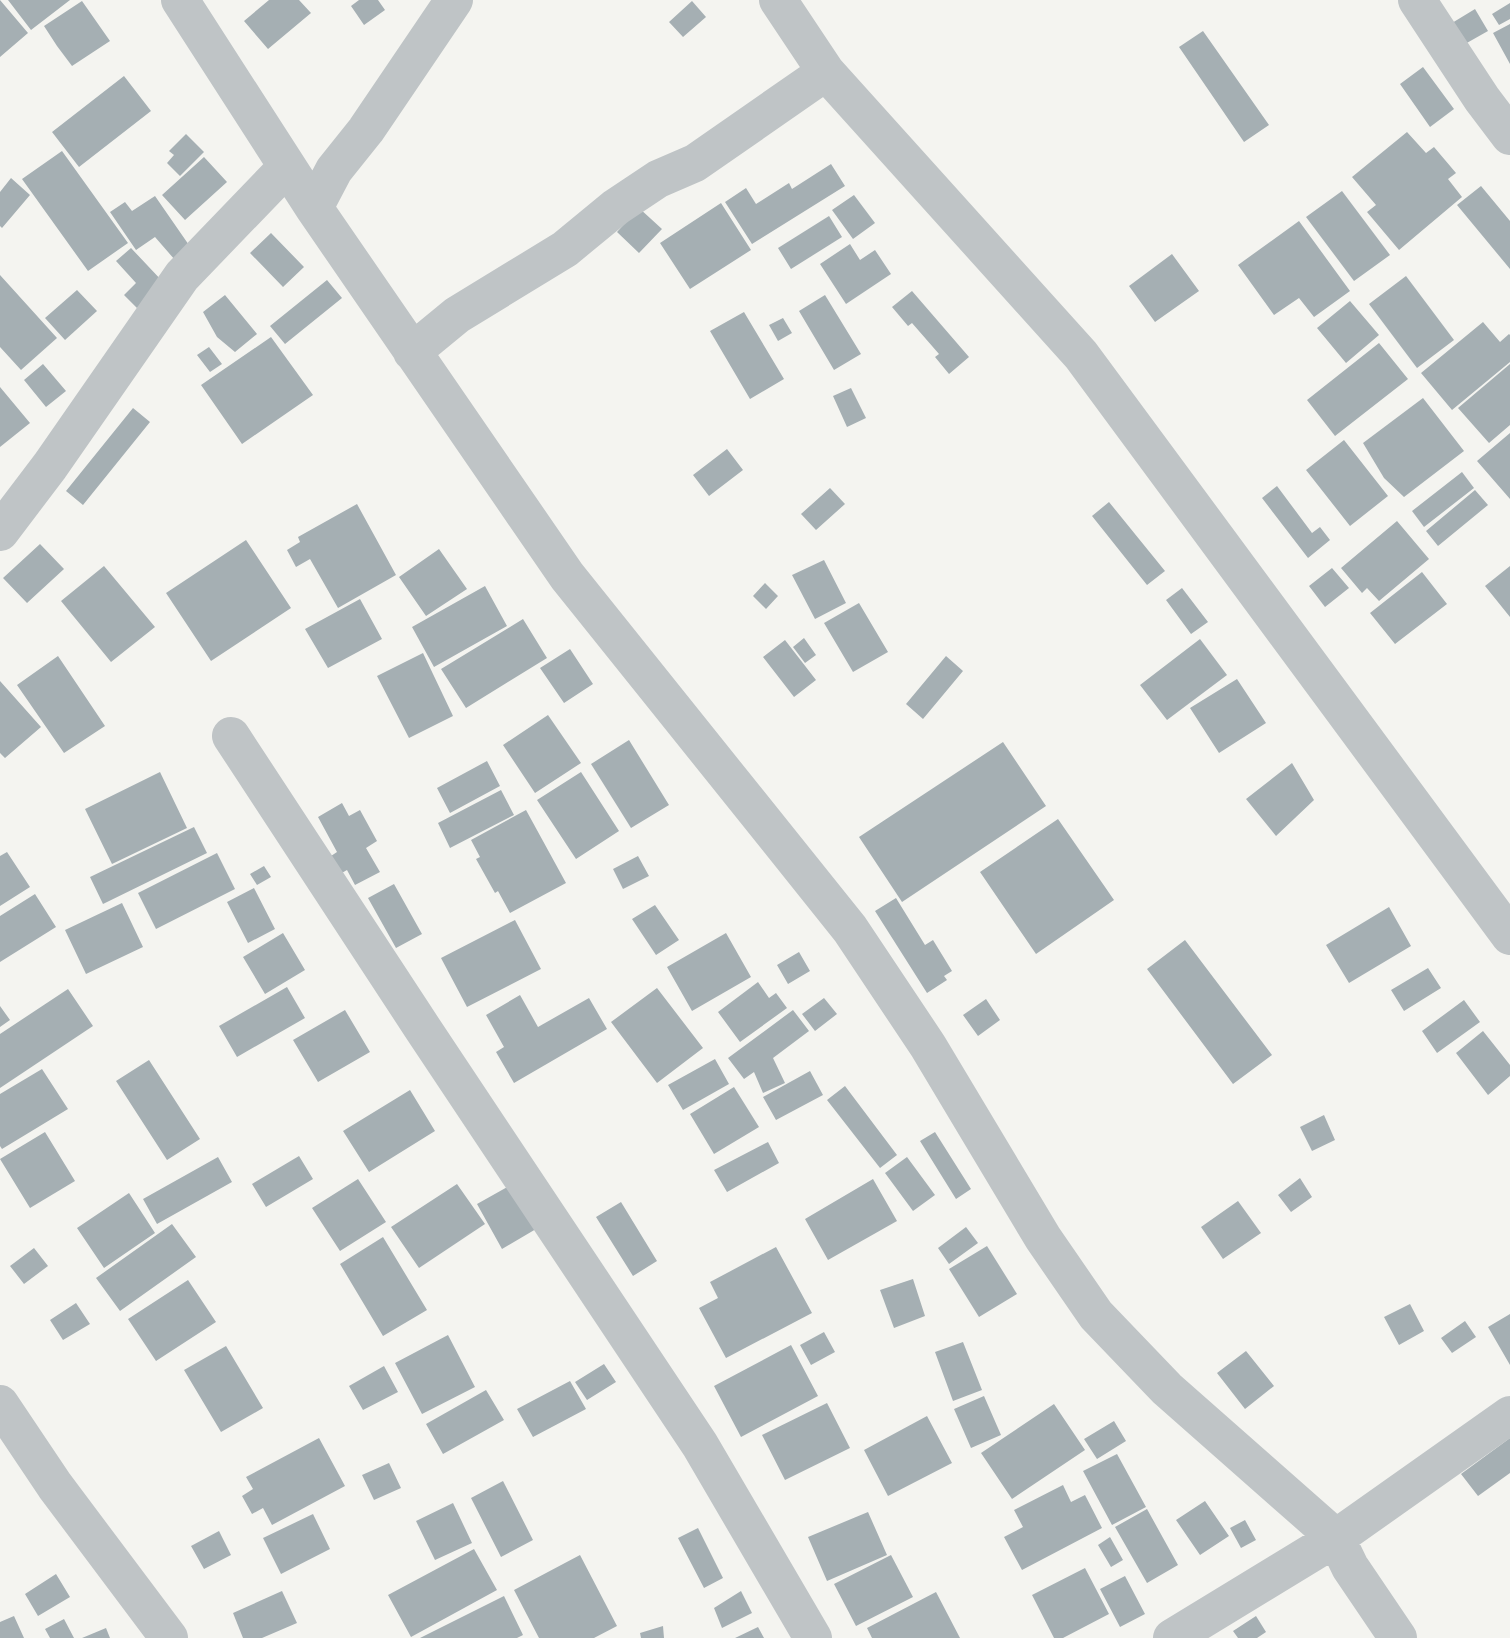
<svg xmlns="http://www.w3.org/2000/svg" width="1510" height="1638" font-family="'PT Sans Narrow',sans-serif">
	<rect width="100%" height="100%" fill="#f4f4f0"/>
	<!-- building -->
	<path fill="#a5afb3" d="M0,0L28,33L0,57Z
		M8,0H70L31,30Z
		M269,0H299L311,13L268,49L244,21Z
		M359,0H378L385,10L364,25L351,6Z
		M82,1L110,41L72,66L57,46L44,26Z
		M692,1L706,17L683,37L669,22Z
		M1510,3V19L1499,25L1492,14Z
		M1475,9L1488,31L1465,44L1452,23Z
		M1510,24V64L1493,33Z
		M1203,31L1269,125L1244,142L1179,47Z
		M1423,67L1454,109L1430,127L1400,84Z
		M124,76L151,111L79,167L52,132Z
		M1407,132L1426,153L1434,147L1456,173L1448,179L1462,197L1399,250L1367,212L1376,205L1352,177Z
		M186,134L204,152L180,176L167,163L174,155L169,151Z
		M62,151L128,243L88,271L22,179Z
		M204,157L227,182L185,220L162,195Z
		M831,164L845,186L752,244L725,202L746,188L756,204L789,183L792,189Z
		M11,178L30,195L2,228L0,226V192Z
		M1481,186L1510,221V269L1457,205Z
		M1342,191L1390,255L1354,281L1306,217Z
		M854,195L875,223L853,239L832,210Z
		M155,196L191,248L175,260L155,237L136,250L110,212L125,202L132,211Z
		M721,203L751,250L690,289L660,243Z
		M639,208L662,229L639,253L617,232Z
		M829,216L842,237L791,269L778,248Z
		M1299,221L1350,291L1314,317L1299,298L1274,315L1238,265Z
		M271,233L304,267L283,287L250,253Z
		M850,244L860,260L875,250L891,274L846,304L820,264Z
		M131,248L164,283L137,308L124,295L136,283L116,261Z
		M1172,254L1199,291L1155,322L1129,286Z
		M0,275L57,338L21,370L0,347Z
		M1406,276L1454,340L1417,368L1369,304Z
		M327,280L342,298L285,344L270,326Z
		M77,290L97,311L65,340L45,318Z
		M912,291L969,357L949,374L935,357L939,354L912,323L908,326L892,307Z
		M225,295L257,334L235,352L217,337L203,312Z
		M825,295L861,354L834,370L799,311Z
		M1350,301L1379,335L1346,363L1317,328Z
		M744,312L784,379L750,399L710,331Z
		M783,318L792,333L778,341L769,325Z
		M1483,322L1500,342L1509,334L1510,335V362L1452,410L1421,373Z
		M271,337L313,395L242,444L201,385Z
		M1379,343L1408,379L1335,436L1307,400Z
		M209,347L222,364L210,372L197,355Z
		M43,364L66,391L46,407L24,380Z
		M1510,364V425L1489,443L1458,408Z
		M0,387L30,423L0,447Z
		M851,388L866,418L847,427L833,396Z
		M1423,398L1464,451L1404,497L1384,478L1363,443Z
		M133,408L150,422L83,505L66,491Z
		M1510,433V499L1477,461Z
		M1344,440L1388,496L1350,526L1306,470Z
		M727,449L743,470L709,496L693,475Z
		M1462,472L1474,488L1424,527L1412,511Z
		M1277,486L1312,533L1320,527L1330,540L1308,558L1262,498Z
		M830,488L845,504L816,530L801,514Z
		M1475,490L1488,505L1438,546L1426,531Z
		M1109,502L1165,571L1147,585L1092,516Z
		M357,504L396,575L338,608L310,559L296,567L287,550L300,542L298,537Z
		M1397,521L1429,559L1379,601L1367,588L1362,593L1341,568Z
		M246,540L291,608L211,661L166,593Z
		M40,544L64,569L27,603L3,578Z
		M439,549L467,589L426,616L399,577Z
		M824,560L846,603L815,619L792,575Z
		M104,566L155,627L111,662L61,601Z
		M1510,566V617L1485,586Z
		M1332,568L1349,588L1325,607L1309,586Z
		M1422,572L1447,604L1395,644L1370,613Z
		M765,583L778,596L766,609L753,596Z
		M485,586L507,626L434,667L412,627Z
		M1182,588L1208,622L1191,634L1166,600Z
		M360,599L382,639L328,668L305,629Z
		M859,603L888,652L853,672L824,623Z
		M523,619L547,658L466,708L441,669Z
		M804,638L816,655L805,663L793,647Z
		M1200,639L1227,675L1167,720L1140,685Z
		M785,640L816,680L794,697L763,657Z
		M570,649L593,684L564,703L540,668Z
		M423,653L453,716L409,738L377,676Z
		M58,656L105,726L64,753L17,685Z
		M946,656L963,671L923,719L906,704Z
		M1237,679L1266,723L1219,753L1190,708Z
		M0,681L41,727L5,758L0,753Z
		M548,715L581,763L535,793L503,745Z
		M629,740L669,805L631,828L591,764Z
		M1003,742L1046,806L902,902L859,837Z
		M487,761L500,786L450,813L437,788Z
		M1292,763L1314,800L1276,836L1246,799Z
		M160,772L187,828L112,864L85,809Z
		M581,772L619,831L576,859L537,800Z
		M501,790L514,815L450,848L438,823Z
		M342,803L349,816L360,810L377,841L366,848L380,872L355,885L347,870L340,874L331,856L337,852L318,817Z
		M526,810L566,883L510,913L498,891L495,893L476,859L480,857L471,840Z
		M1058,819L1114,900L1036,954L980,872Z
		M194,827L207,853L103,904L90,877Z
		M7,852L30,887L0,906V856Z
		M217,853L235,889L156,929L138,893Z
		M638,856L649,876L623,889L613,869Z
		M264,866L271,877L257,885L250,874Z
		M394,884L422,934L396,948L368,898Z
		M254,888L275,929L248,943L227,902Z
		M35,894L56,927L0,962V916Z
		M896,898L925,945L933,940L952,971L944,976L947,980L927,993L875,911Z
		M122,903L143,947L86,974L65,930Z
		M655,905L679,940L656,955L632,919Z
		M1389,907L1411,946L1349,983L1326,945Z
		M515,920L541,969L467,1007L441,958Z
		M283,933L305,970L265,994L243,957Z
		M726,933L751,977L692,1011L667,967Z
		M1185,940L1272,1055L1233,1084L1147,969Z
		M799,952L810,971L788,984L777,965Z
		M1428,968L1441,988L1404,1011L1391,990Z
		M758,982L769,998L776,993L787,1008L740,1042L718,1012Z
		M287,987L305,1018L237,1057L219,1026Z
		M657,988L703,1048L657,1083L611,1022Z
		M68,989L93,1026L0,1088V1034Z
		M520,995L538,1027L589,998L607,1029L514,1083L496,1052L504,1047L486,1015Z
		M824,998L837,1014L815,1031L802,1014Z
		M986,999L1000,1020L978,1036L963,1015Z
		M1464,1000L1480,1022L1437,1053L1422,1031Z
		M0,1006L10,1020L0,1027Z
		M345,1010L370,1052L318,1082L293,1040Z
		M793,1010L809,1031L773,1058L785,1083L763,1093L754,1072L744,1079L728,1058Z
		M1483,1031L1510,1065V1076L1488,1095L1456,1053Z
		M715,1059L729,1084L683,1110L668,1085Z
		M149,1060L200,1139L167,1160L116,1081Z
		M42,1069L68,1109L2,1149L0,1146V1094Z
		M810,1071L823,1095L776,1120L763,1097Z
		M845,1086L897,1155L880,1168L827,1100Z
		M734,1087L759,1127L714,1154L690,1114Z
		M410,1090L435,1131L369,1172L343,1131Z
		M1324,1115L1335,1140L1312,1151L1300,1127Z
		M45,1132L75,1181L30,1208L0,1159Z
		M935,1132L971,1189L956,1199L920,1141Z
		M768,1142L779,1163L727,1192L714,1170Z
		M299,1156L313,1179L266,1207L252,1184Z
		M218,1157L232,1182L157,1224L143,1199Z
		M907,1157L935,1195L913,1211L885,1173Z
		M1300,1178L1312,1197L1291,1212L1278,1195Z
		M358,1179L386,1222L340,1251L312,1208Z
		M873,1179L897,1221L828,1260L805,1219Z
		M457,1184L485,1224L419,1268L391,1227Z
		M511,1185L536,1229L502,1249L477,1204Z
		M129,1193L155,1233L104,1268L77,1228Z
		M1238,1201L1261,1233L1223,1259L1201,1227Z
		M621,1202L657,1261L633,1276L596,1217Z
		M172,1224L196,1257L120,1311L96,1278Z
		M966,1227L978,1243L949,1264L938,1248Z
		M383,1237L427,1310L383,1336L340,1264Z
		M987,1246L1017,1294L979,1317L949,1269Z
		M776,1247L812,1313L726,1358L699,1308L718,1298L710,1282Z
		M34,1248L48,1266L24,1284L10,1266Z
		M913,1279L925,1316L894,1328L880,1290Z
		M188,1280L216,1322L156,1361L128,1319Z
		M76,1303L90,1324L63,1340L50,1320Z
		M1410,1304L1424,1331L1399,1345L1384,1317Z
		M1510,1314V1365L1488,1327Z
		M1465,1321L1476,1337L1452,1353L1441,1338Z
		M824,1332L835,1352L811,1365L800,1345Z
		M448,1335L475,1387L422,1414L395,1363Z
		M963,1342L982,1390L953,1401L935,1352Z
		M791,1345L818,1396L741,1437L714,1386Z
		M226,1346L263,1408L221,1432L184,1370Z
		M1246,1351L1274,1386L1245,1409L1217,1373Z
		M604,1364L616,1382L587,1400L575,1382Z
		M384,1366L398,1392L363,1410L349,1386Z
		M570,1381L586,1409L533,1437L517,1409Z
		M486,1390L504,1420L443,1454L426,1424Z
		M984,1396L1001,1435L971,1448L954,1409Z
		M827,1403L850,1448L785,1480L762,1435Z
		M1054,1404L1085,1450L1012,1499L981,1453Z
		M927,1416L952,1463L888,1496L864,1450Z
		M1114,1421L1126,1441L1097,1459L1084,1439Z
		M319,1438L345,1486L272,1525L263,1508L252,1514L242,1496L253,1489L246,1477Z
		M1510,1438V1473L1478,1496L1461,1474Z
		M1117,1454L1146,1507L1112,1525L1083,1471Z
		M389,1463L401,1488L374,1500L362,1475Z
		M503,1481L533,1540L501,1557L471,1498Z
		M1063,1485L1071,1502L1085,1495L1102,1528L1022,1570L1004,1537L1023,1527L1014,1510Z
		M1205,1501L1229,1536L1200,1555L1176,1520Z
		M453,1503L472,1543L435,1560L416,1521Z
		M1147,1509L1178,1565L1147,1583L1115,1527Z
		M868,1512L887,1555L827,1581L808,1537Z
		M313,1514L330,1549L281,1574L263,1538Z
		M1245,1520L1256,1540L1241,1548L1230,1528Z
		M698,1528L723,1578L704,1588L678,1538Z
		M219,1531L231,1555L204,1569L191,1546Z
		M1110,1537L1123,1560L1111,1567L1098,1545Z
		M474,1549L497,1590L411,1637L388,1595Z
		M580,1555L617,1626L594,1638H539L514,1590Z
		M891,1555L913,1597L856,1626L834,1584Z
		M1085,1568L1109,1614L1063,1638H1054L1032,1595Z
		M56,1574L70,1597L38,1616L25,1594Z
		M1125,1576L1145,1614L1120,1627L1100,1589Z
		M282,1591L297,1623L262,1638H243L233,1613Z
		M741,1591L752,1613L722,1628L714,1608Z
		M936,1592L960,1638H872L867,1628Z
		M504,1596L523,1635L517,1638H420Z
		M14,1616L24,1638H0V1622Z
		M1256,1616L1266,1632L1257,1638H1238L1233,1631Z
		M64,1619L74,1638H50L45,1629Z
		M663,1626L664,1638H641L640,1633Z
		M758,1627L764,1638H735Z
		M106,1628L110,1638H82Z"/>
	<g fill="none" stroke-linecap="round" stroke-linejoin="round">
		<!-- minor -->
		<path stroke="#bfc4c6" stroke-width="38" d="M180,0L314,208L567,576L850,929L928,1046L1043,1238L1096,1315L1167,1389L1336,1538L1350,1567L1398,1638
			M778,0L826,72L1081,355L1510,936
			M1417,0L1482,99L1510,136
			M314,208L334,170L366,130L454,0
			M412,352L457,315L565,249L616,207L658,179L695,163L826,72
			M0,532L50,466L182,276L287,167
			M231,736L421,1026L700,1445L813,1638
			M0,1404L55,1486L169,1638
			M1172,1638L1336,1538L1510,1415"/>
	</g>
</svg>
